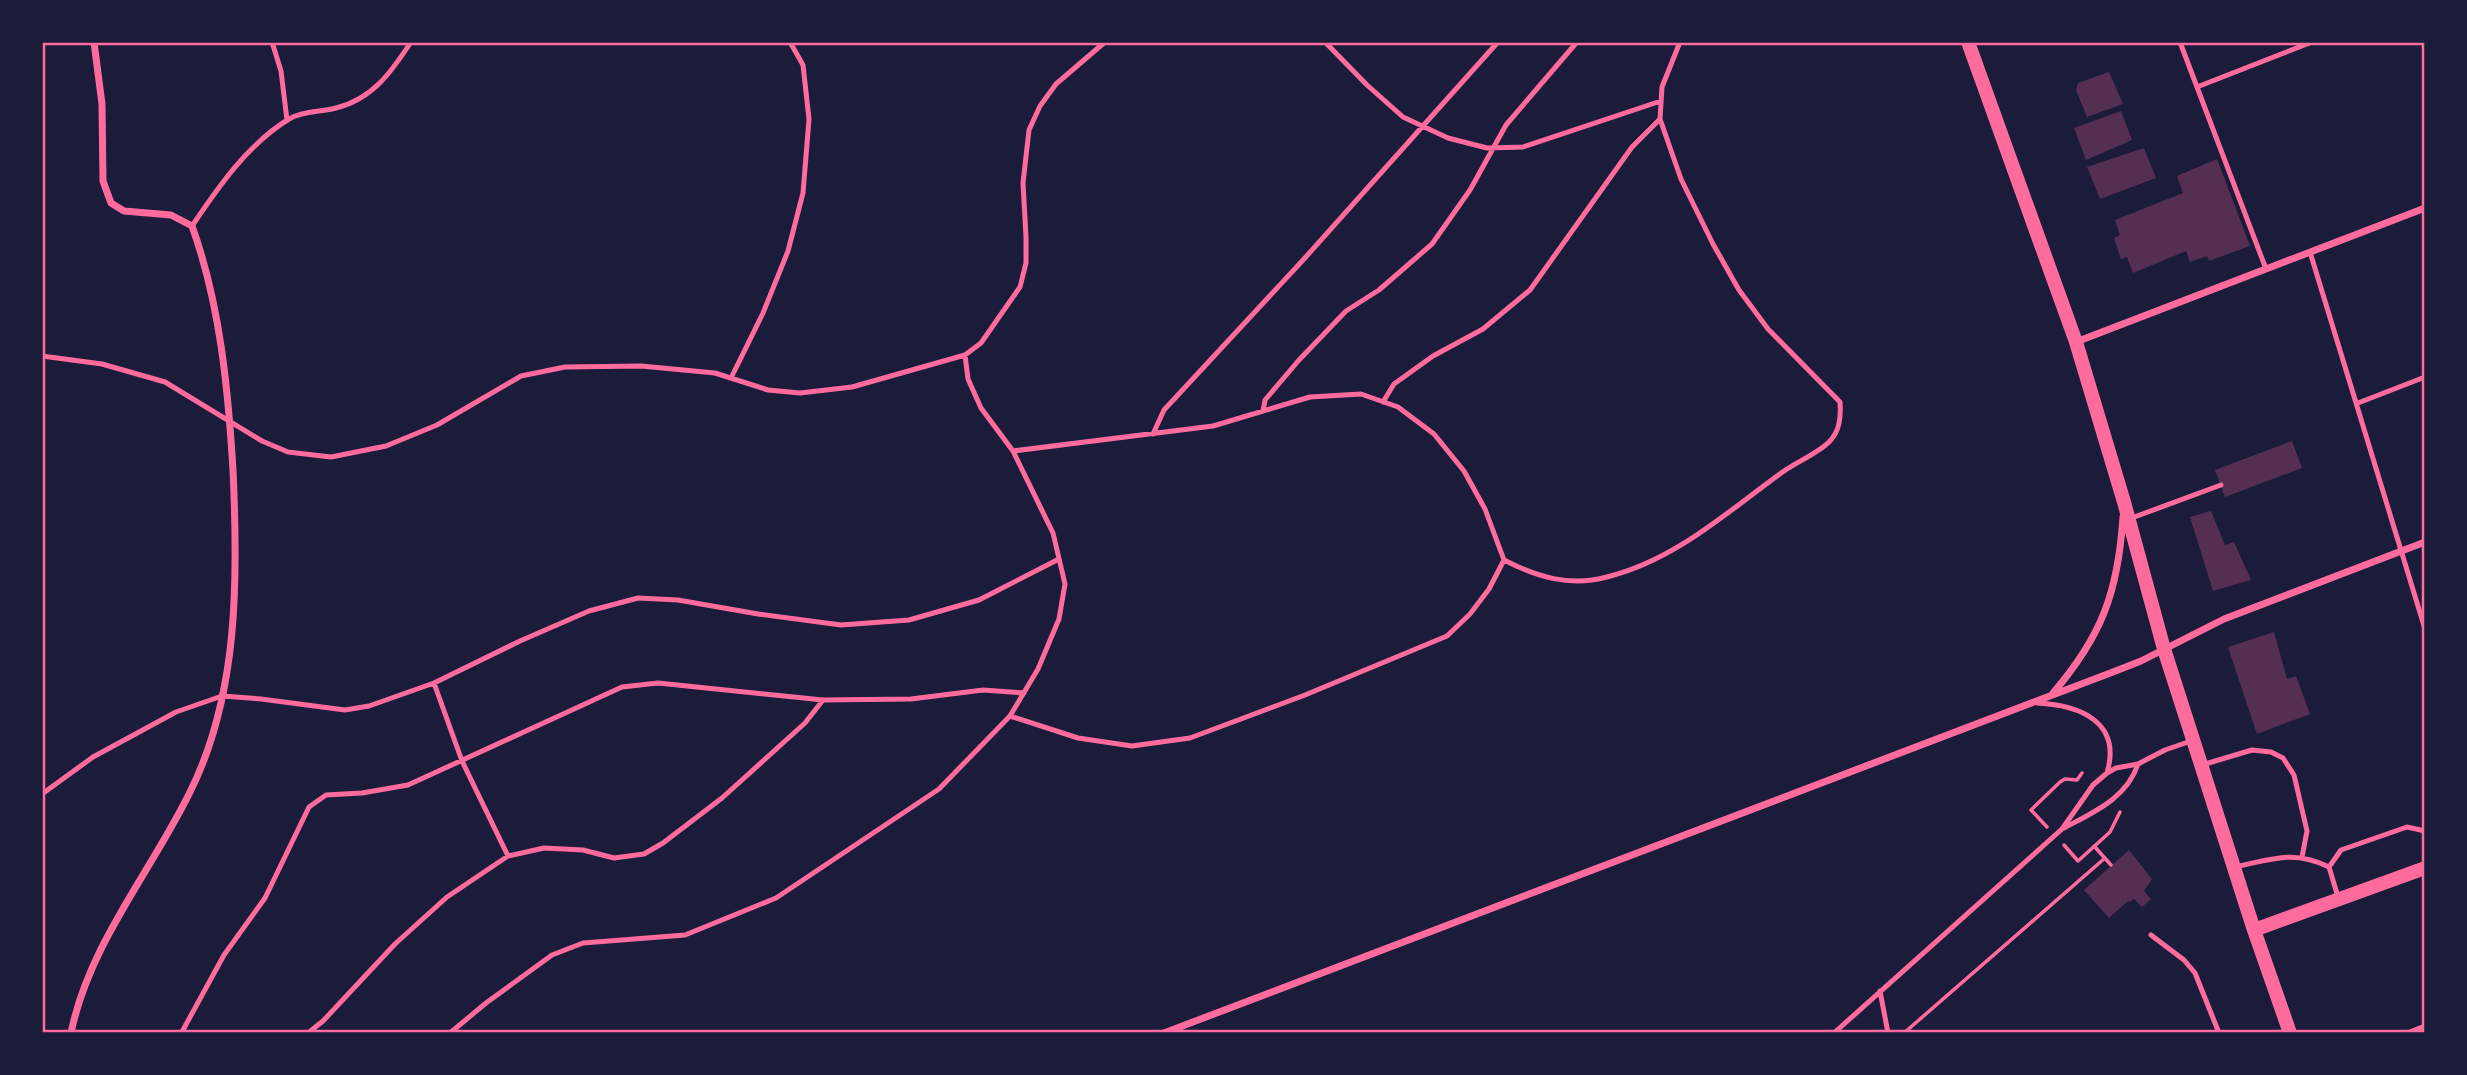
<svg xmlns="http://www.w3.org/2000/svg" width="2467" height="1075" font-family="'Nunito Sans',sans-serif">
	<rect width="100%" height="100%" fill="#1b1b3a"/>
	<!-- building -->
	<path fill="#542f53" d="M2109,72L2123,104L2087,117L2076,90L2078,83Z
		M2121,111L2132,140L2086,160L2074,128Z
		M2144,148L2156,178L2100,199L2087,167Z
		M2217,159L2250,246L2209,261L2207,256L2190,262L2186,251L2133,273L2127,257L2121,259L2114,238L2120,235L2115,220L2183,193L2177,176Z
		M2292,441L2302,468L2225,497L2215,470Z
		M2211,511L2225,545L2234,542L2251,580L2213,591L2190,517Z
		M2274,632L2287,679L2296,676L2310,714L2257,734L2228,647Z
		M2129,850L2152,879L2144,891L2151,899L2142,907L2134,899L2130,902L2128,901L2109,918L2084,890Z"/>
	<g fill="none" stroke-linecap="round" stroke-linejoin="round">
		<!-- path -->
		<path stroke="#ff6b9d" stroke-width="3.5" d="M2047,827L2031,810L2060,782L2065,779L2077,780L2082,773
			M2064,845L2078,861L2110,832L2120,812
			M2094,846L2111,865
			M1904,1033L2105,858"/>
		<!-- service -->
		<path stroke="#ff6b9d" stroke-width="5" d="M272,42L281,71L287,120
			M1325,42L1367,85L1403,117L1448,138L1487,148L1523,147L1661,101
			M2180,42L2197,87
			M192,226C219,186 248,144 289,119C302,111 322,112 336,108C373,99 392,71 411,42
			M2310,252L2425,629
			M2266,269L2197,87L2312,42
			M42,356L102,364L165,382L262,441L288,452L331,457L386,446L437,425L521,376L565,367L641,366L715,373L768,390L800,393L852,387L965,355L981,343L1020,287L1026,263V237L1023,183L1029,130L1040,106L1056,84L1105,42
			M731,378L763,313L788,251L803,193L809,119L803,65L790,42
			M1383,402L1394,384L1433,356L1483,329L1530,290L1632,147L1660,119
			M2358,403L2425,377
			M1263,411L1265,400L1299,360L1346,311L1379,290L1432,244L1470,190L1506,125L1577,42
			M1153,434L1164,410L1304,259L1498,42
			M1013,451L1213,426L1310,397L1361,394L1398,407L1434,434L1464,471L1485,509L1504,560C1537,577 1569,587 1607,577C1676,560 1728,511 1784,471C1798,461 1817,454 1829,442C1840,431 1841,417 1840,402L1768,329L1739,290L1713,244L1681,179L1660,119L1662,87L1680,42
			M2129,519L2221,485
			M434,683L462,761L508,856
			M2037,703C2080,705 2122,722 2107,773
			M1010,716L1078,738L1132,746L1190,738L1305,695L1447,636L1470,614L1489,589L1504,560
			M2202,765L2252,750L2271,752L2283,758L2294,775L2307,831L2302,857
			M42,794L93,757L176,712L222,696L261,699L345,710L369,706L434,683L520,641L589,611L638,598L678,600L758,614L841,625L909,620L979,600L1059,559
			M2064,828C2094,812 2127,798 2138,764
			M2234,867C2271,860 2293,849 2329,867
			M2338,897L2329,867L2341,850L2407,827L2425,831
			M2151,935L2184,960L2195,973L2219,1033
			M1880,991L1888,1033
			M184,1033L183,1030L224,955L265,898L309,807L326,795L362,793L408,785L622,687L658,683L823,700L911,699L983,690L1024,693
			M308,1033L323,1021L395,944L447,897L508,856L544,848L583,850L614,858L644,854L663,843L722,798L805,723L823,700
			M450,1033L486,1003L552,955L583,943L685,935L776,898L939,789L1010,716L1038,669L1059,619L1065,584L1053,533L1013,451L981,408L968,379L965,355
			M1834,1033L2062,829L2093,785L2107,773L2116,768L2138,764L2165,750L2191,741
			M2407,1033L2425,1026"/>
		<!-- minor -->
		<path stroke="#ff6b9d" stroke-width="7" d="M2076,342L2425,208
			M2053,693C2102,636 2118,592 2123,517
			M71,1033C89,944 151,872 190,792C239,694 238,577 233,470C228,388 220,304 192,226L171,215L124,211L111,203L103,181L102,104L94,42
			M1164,1033L2113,672L2141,661L2224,619L2425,542"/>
		<!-- secondary -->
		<path stroke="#ff6b9d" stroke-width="14" d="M1968,42L2076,342L2124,502L2164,649L2254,930L2290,1033
			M2254,930L2425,868"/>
	</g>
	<!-- border -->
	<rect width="2467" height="1075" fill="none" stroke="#1b1b3a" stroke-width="88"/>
	<rect x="44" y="44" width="2379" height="987" fill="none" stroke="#ff6b9d" stroke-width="2.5"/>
</svg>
